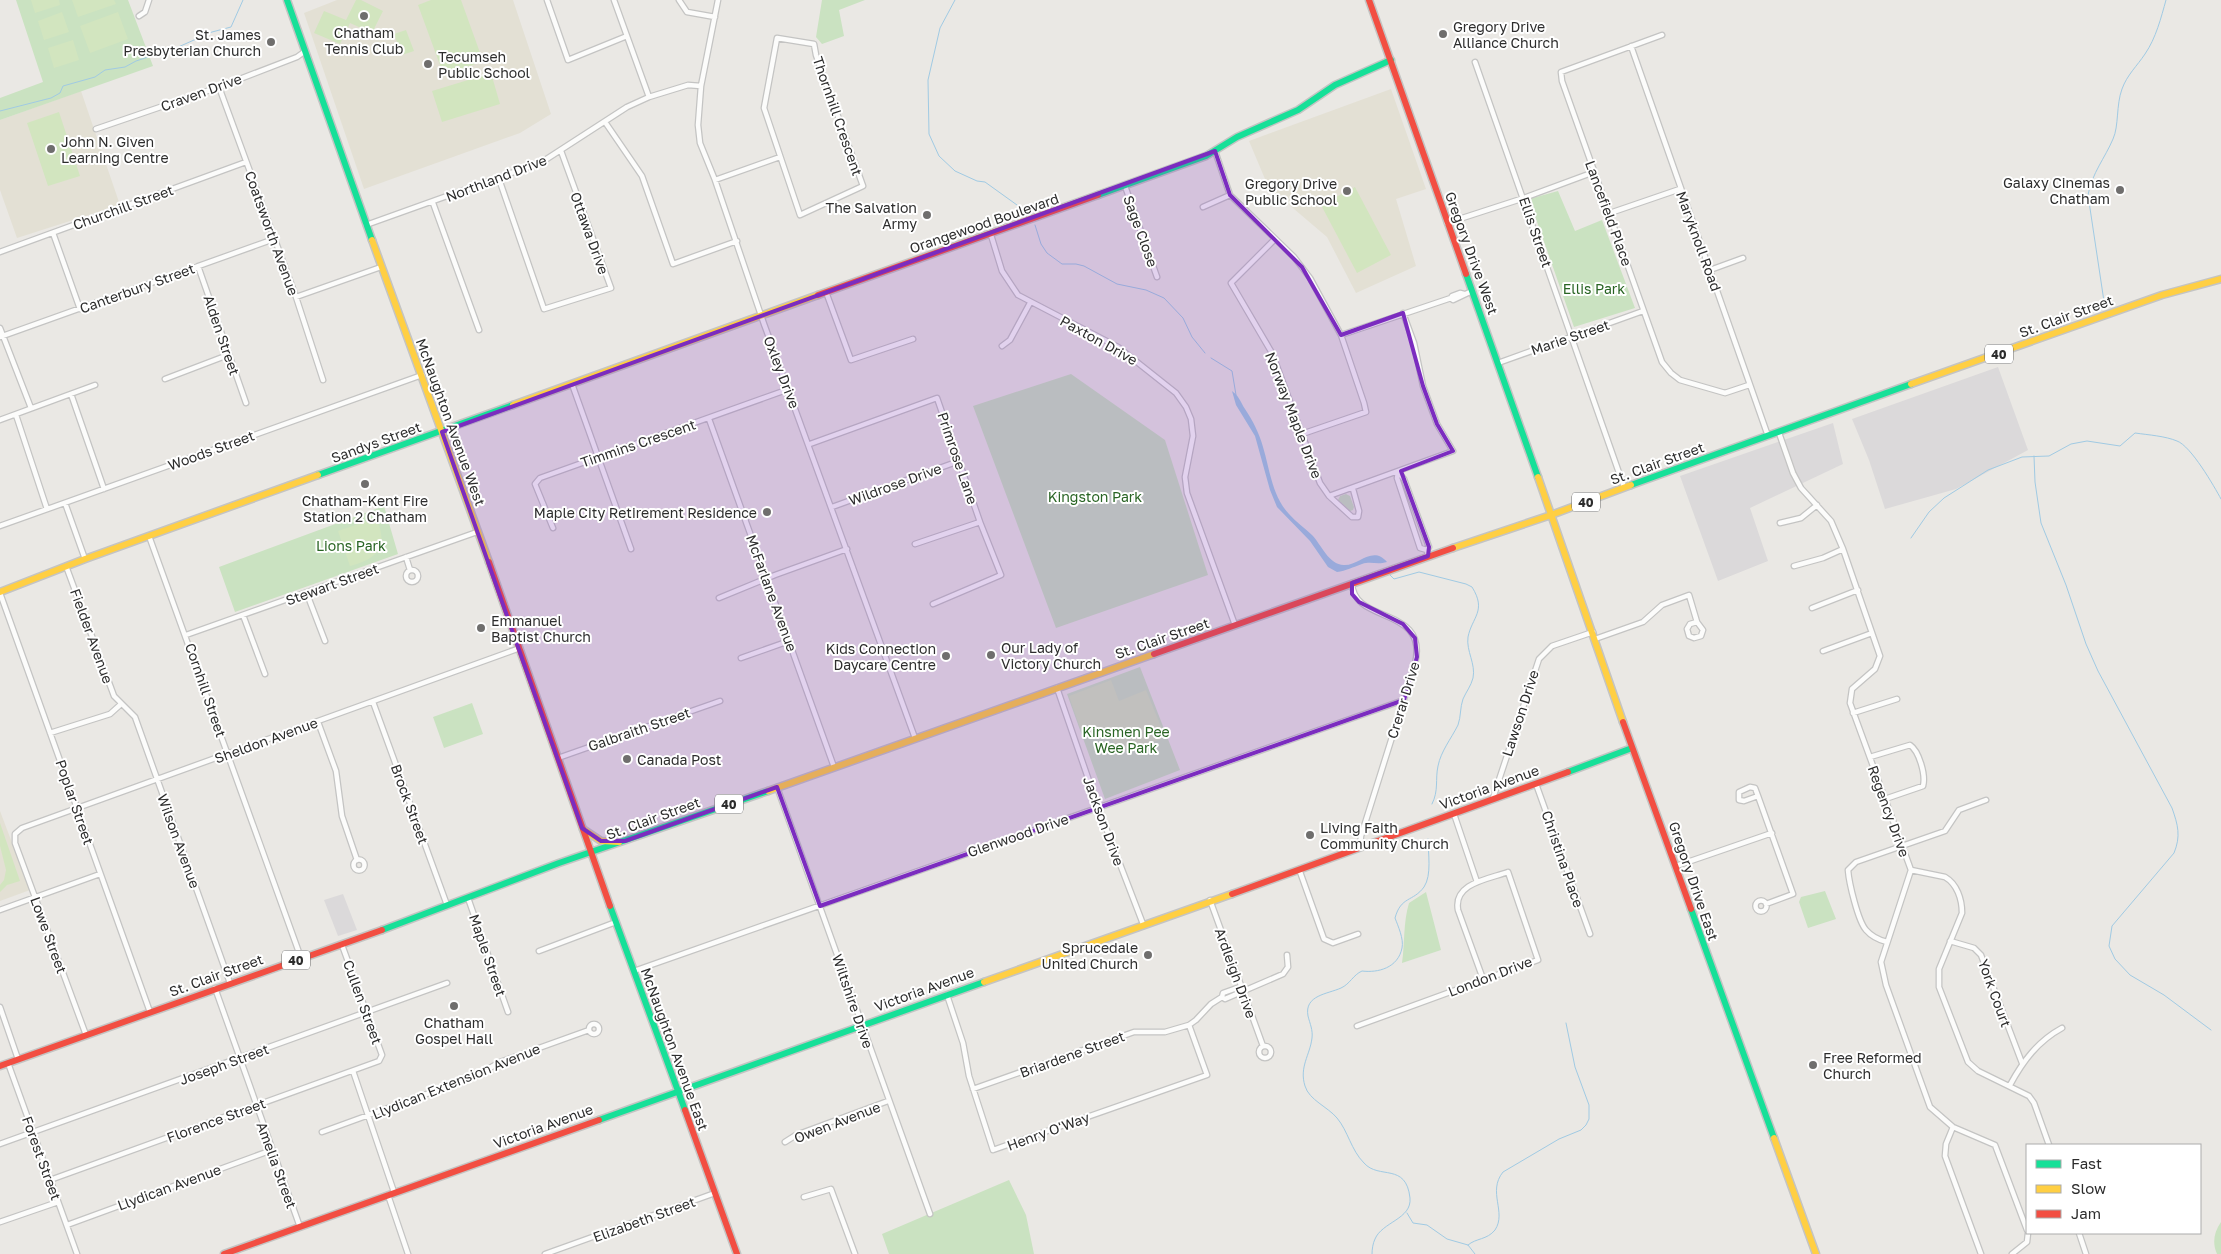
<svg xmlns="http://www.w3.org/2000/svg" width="2221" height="1254" font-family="'Golos Text',sans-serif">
	<rect width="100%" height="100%" fill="#eae8e4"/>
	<!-- industrial -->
	<path fill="#dbd9da" d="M1998,367L2028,450L1956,489L1885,509L1869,460L1852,419Z
		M1833,423L1843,464L1750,508L1768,561L1718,581L1680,476Z
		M343,894L357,930L338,936L324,900Z"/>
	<!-- education -->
	<path fill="#e3e0d4" d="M337,0H513L551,114L520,133L364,189L304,13Z
		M1391,89L1426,189L1396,199L1416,266L1356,293L1327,237L1274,192L1265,179L1249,141Z
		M81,91L120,205L17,238L0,190V120Z
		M0,811L30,890L0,901Z"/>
	<!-- green -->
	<path fill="#cae2c1" d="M16,0H128L153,66L0,120V98L43,82Z
		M822,0H865L839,10L844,36L822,44L816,37Z
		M1558,191L1575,231L1602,220L1635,308L1574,327L1529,199Z
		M1071,374L1165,440L1208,575L1056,628L973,406Z
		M1346,494L1350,496L1354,507L1353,510L1350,511L1338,500L1340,496Z
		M384,506L398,554L235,612L219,567Z
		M1140,667L1180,770L1105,799L1067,694Z
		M472,703L483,734L444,748L433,717Z
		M1825,891L1836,919L1808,928L1799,902L1801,897Z
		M1426,892L1441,950L1402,963C1405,943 1403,923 1409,903Z
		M1009,1180L1026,1215L1034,1254H889L882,1234Z
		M2221,1222V1254H2217C2212,1243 2214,1232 2221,1222Z"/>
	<!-- pitch -->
	<path fill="#d2e5bf" d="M31,0H59L60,5L35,13Z
		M72,0H114L116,4L78,17Z
		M356,0H361L383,11L372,33L350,23L340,44L314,33L324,11L346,20Z
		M431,0H461L483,61L444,76L418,5Z
		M62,12L69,32L44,40L38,21Z
		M118,12L128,39L90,53L80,26Z
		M406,30L414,51L402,55L394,34Z
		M73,40L79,60L54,68L48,48Z
		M491,73L500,104L442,122L432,91Z
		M59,112L80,176L48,186L27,123Z
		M1355,187L1391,255L1357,273L1321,205Z
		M376,518C389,546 378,559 350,566L338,531Z
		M1111,680L1119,701L1146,690L1164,734L1160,740L1117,752L1109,730L1084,739L1069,696Z
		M0,823L20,881L7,885L0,892V885L4,880L6,870L0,846Z"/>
	<!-- water -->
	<path fill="#a0cae3" d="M1232,391C1239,396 1240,401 1245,409C1253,421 1259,433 1263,447C1270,470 1272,496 1289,514C1296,522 1305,528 1312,535C1321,544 1329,566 1345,565C1359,565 1373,545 1387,562C1377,565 1371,561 1362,564C1353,567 1346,571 1337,572L1328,567L1310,541L1277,507L1270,490L1255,436L1236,405Z"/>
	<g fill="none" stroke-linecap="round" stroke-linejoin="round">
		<!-- stream -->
		<path stroke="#a0cae3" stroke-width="1" d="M955,0L940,28L928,80L929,134L939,156L955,171L977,181L985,182L1017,205L1023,211
			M0,111L51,98L60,93L63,86L95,77L105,70L125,67L136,61L176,48L212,32L231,27L243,0
			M1035,225L1041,244L1047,253L1062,264H1076L1084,266L1117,284L1146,290L1164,298L1183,318L1192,337L1205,353
			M2105,308L2088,195C2092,173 2105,158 2113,139C2119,126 2116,105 2122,89C2127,75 2137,66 2145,54C2156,38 2161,18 2166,0
			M1211,358L1232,371L1236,395
			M2034,456L2035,482L2041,523L2066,585L2086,644L2098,671L2172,808C2178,825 2181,836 2174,853L2112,926L2109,946L2115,959L2130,975L2164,995L2211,1030
			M1911,538L1929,512L1944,498L1988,470L2022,457L2049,456L2071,444L2087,441L2120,446L2135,433C2149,435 2165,436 2177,441C2191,446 2214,486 2221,499
			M1389,574L1394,579L1419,572L1466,584L1472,587C1487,611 1472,617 1468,637C1466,651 1476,664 1473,678C1471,686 1466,692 1463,699C1460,707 1461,717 1458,725C1451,739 1441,751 1438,766C1435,780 1439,790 1432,804
			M1407,1213L1413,1223L1427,1225L1447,1239L1468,1245L1475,1254
			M1468,1245C1476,1238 1487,1240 1495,1230C1507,1212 1487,1192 1503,1172L1559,1139L1581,1130L1586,1125L1589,1119V1105L1575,1067L1566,1023
			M1372,1254C1372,1249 1373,1243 1375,1239C1382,1222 1412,1219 1410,1198C1406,1162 1379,1180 1364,1163C1351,1150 1348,1131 1337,1118C1328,1107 1309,1100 1305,1086C1299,1067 1310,1055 1312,1038C1313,1030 1310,1024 1308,1016C1304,995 1328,994 1341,988C1350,984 1353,975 1362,971C1378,973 1398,968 1402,948C1404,939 1398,926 1395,918C1401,896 1413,902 1424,887C1432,875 1428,853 1428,839"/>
		<defs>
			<path id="street" d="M547,0L568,60L627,36
				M614,0L649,97
				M679,0L687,12L715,17
				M718,0L701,86L698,125L700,143L715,180L764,324L915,738
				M139,16L145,12L149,0
				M1662,35L1561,72L1562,81L1662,362L1671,373L1680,380L1725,393L1749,385
				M777,38L814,44L816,55L863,186L800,215L764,108Z
				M1631,46L1768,436
				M1475,62L1624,487
				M219,87L296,297L323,380
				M605,122L642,176L673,264L737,241
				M96,129L219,87L297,57L304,52
				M1215,151L1230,195L1294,257L1310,278L1341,335L1364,403L1366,412L1302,434
				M499,179L544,309L611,288L561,151
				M715,180L780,157
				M1125,186L1157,277
				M433,203L479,330
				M1203,207L1230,195
				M1610,213L1680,189
				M1447,223L1524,198L1594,172
				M366,225L542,162L627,107L649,97L688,85L701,86
				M53,233L80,309
				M991,235L1002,271L1018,295L1118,347L1176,393L1186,407L1191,419L1193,436L1185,477L1187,493L1235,625
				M1274,240L1231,283L1272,353L1320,483L1329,496L1453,451L1437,424L1423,386L1414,343L1403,313
				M0,252L246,162
				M198,266L246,403
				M1710,270L1743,258
				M826,292L851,360L913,339
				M296,297L381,267
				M1451,298L1452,296L1460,293L1464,294
				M0,328L31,408
				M1341,335L1451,298L1453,300L1472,291
				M0,337L274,239
				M1002,346L1010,340L1030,303
				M1498,363L1643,311
				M165,379L228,355
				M572,384L631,549
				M71,394L104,489
				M16,415L47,509
				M709,419L834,767
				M0,420L95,385
				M1779,433L1793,473L1801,488L1831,521L1843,549L1880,656L1875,669L1852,689L1850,703L1911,870L1881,962L1886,985L1930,1107L1953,1127L1995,1145L2027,1230
				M810,444L937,398L980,522L1001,575L933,604
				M1398,472L1404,479L1429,547L1427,550L1428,556
				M1398,472L1397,478L1420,548L1427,550
				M1329,496L1352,517H1358L1359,511L1353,489
				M65,503L85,559
				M832,507L959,461
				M1780,523L1801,518L1817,505
				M0,526L422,375
				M553,528L535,484L540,478L789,389
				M149,536L301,958
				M915,544L980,522
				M406,557L410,570
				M66,566L114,696L135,717L230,983
				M1794,566L1823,558L1843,549
				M406 576a6 6 0 1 1 12 0a6 6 0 1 1-12 0Z
				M1352,583C1353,625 1429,605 1415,664L1361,836L1360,846
				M0,593L150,1012
				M307,594L325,641
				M719,598L775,575L847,549
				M1812,608L1858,590
				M243,615L265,674
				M186,635L477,532
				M1595,639L1643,622L1662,605L1689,595L1697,622L1703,630L1701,636L1694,638L1689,636L1687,629L1690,624L1697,622
				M1823,651L1872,633
				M741,658L789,641
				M1057,688L1098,807L1143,924
				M373,702L447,905
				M1853,713L1897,699
				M318,722L336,771L342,816L357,860
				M50,733L110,714L120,705
				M1870,757L1910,745C1919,751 1926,775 1923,786L1885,799
				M558,758L720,701
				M1536,784L1590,934
				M777,787L930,1214
				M1750,787L1755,788L1758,796L1744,801L1739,800V792Z
				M1758,796L1793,894L1766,904
				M1493,798L1539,659L1552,646L1593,632
				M1454,814L1477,882
				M353.5 865a5.5 5.5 0 1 1 11 0a5.5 5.5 0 1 1-11 0Z
				M1676,866L1772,833
				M1299,869L1324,939L1333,943L1358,934
				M1911,870L1945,877C1957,884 1962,899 1962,913L1939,969V987L1968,1062L1978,1071L2029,1096L2034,1103L2049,1145
				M468,898L508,1012
				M1210,900L1263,1046
				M1755.5 906a5.5 5.5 0 1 1 11 0a5.5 5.5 0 1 1-11 0Z
				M0,910L100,874
				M1950,941L1974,948L1981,955L2022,1063
				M1887,942C1879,940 1872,937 1866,930C1858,921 1849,883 1848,870L1856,862L1945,831L1959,810L1986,800
				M539,951L616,922
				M634,971L1404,700
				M215,988L300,1227
				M947,995L963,1043L969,1076L993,1150L1207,1075L1189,1025
				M1222,997L1225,999L1283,974L1288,967L1287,955
				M0,1007L18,1059
				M589 1029a5 5 0 1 1 10 0a5 5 0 1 1-10 0Z
				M1357,1026L1538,960L1508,872C1489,879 1453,883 1458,910L1483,979
				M86,1035L15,843V834L22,828L520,648
				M1259 1052a6 6 0 1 1 12 0a6 6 0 1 1-12 0Z
				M8,1063L77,1254
				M353,1071L394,1192
				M2010,1085C2023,1061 2038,1041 2062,1028
				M973,1089L1134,1032H1165L1189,1025L1196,1020L1211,1004L1222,997L1223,993L1237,988L1243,990
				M1953,1127L1946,1144L1945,1156L1981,1254
				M322,1132L476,1076L500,1062L589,1030
				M785,1142L796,1135L888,1101
				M0,1144L447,983
				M50,1180L379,1061L382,1055L342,945
				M388,1195L408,1254
				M804,1197L831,1189L855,1254
				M0,1222L58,1202
				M67,1225L272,1150
				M2079,1233L2086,1254
				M545,1254L715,1193
				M2012,1254L2027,1242L2028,1233"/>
			<path id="fast" d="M287,0L372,240
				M1098,195L1206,156L1237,137L1298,110L1335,85L1391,60
				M1466,274L1538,477
				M318,475L513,405
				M1631,485L1911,384
				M1568,772L1632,748
				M610,906L685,1110
				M1691,909L1774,1138
				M382,930L559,863L768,791
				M599,1120L984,982"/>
			<path id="slow" d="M372,240L489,562
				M1911,384L2162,295L2221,279
				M513,405L818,295
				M1538,477L1623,722
				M1453,548L1551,515L1631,485
				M0,592L85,559L318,475
				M768,791L1154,654
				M583,829L601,841L619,842
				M984,982L1232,894
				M1774,1138L1816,1254"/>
			<path id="jam" d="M1369,0L1466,274
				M818,295L1098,195
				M489,562L610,906
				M1154,654L1453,548
				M1623,722L1691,909
				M1232,894L1568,772
				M0,1066L382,930
				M685,1110L737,1254
				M224,1254L599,1120"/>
		</defs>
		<!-- street casing -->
		<use href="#street" stroke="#c4c4c3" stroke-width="7"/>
		<!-- fast casing -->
		<use href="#fast" stroke="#c4c4c3" stroke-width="9"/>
		<!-- slow casing -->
		<use href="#slow" stroke="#c4c4c3" stroke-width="9"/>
		<!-- jam casing -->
		<use href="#jam" stroke="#c4c4c3" stroke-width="9"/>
		<!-- street -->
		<use href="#street" stroke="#fcfcfb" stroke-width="4.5"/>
		<!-- fast -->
		<use href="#fast" stroke="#16e098" stroke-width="6"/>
		<!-- slow -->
		<use href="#slow" stroke="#ffcf43" stroke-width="6"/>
		<!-- jam -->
		<use href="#jam" stroke="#f24e42" stroke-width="6"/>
	</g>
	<!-- marked area -->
	<path fill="#7b2cbf" fill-opacity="0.2" stroke="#7b2cbf" stroke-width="4" stroke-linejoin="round" d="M1215,151L1230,195L1302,267L1341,335L1403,313L1423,386L1437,424L1453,451L1401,471L1429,547L1428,556L1352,583V594L1359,602L1403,624L1415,638L1417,657L1404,700L820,906L777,787L625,841H601L582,828L442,432Z"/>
	<!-- markers -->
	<g fill="#6f6e6d" stroke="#fff" stroke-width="2">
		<circle cx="364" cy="16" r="5"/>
		<circle cx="1443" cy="34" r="5"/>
		<circle cx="271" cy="42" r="5"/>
		<circle cx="428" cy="64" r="5"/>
		<circle cx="51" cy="149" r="5"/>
		<circle cx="2120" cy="190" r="5"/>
		<circle cx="1347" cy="191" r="5"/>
		<circle cx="927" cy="215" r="5"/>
		<circle cx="365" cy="484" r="5"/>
		<circle cx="767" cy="512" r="5"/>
		<circle cx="481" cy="628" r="5"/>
		<circle cx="991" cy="655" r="5"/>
		<circle cx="946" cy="656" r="5"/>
		<circle cx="627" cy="759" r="5"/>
		<circle cx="1310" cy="835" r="5"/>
		<circle cx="1148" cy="955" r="5"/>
		<circle cx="454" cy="1006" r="5"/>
		<circle cx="1813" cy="1065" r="5"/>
	</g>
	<g text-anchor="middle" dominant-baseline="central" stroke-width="4" stroke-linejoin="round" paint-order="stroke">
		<!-- shield labels -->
		<g fill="#fff" stroke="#6c6c6c" stroke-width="1">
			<rect x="1985" y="344.5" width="28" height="19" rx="4"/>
			<rect x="1572" y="492.5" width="28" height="19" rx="4"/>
			<rect x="715" y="794.5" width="28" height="19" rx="4"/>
			<rect x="282" y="950.5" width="28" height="19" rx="4"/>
		</g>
		<g font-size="12" font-weight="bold" fill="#2d2d2d">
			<text x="1999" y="354">40</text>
			<text x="1586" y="502">40</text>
			<text x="729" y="804">40</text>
			<text x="296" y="960">40</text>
		</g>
		<!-- poi labels -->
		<g font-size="14" fill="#2d2d2d" stroke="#fff" text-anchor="start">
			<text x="1453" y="26">Gregory Drive<tspan x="1453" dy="16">Alliance Church</tspan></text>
			<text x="364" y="32" text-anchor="middle">Chatham<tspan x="364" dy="16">Tennis Club</tspan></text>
			<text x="261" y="34" text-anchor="end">St. James<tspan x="261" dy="16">Presbyterian Church</tspan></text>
			<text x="438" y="56">Tecumseh<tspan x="438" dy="16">Public School</tspan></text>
			<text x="61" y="141">John N. Given<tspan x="61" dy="16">Learning Centre</tspan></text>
			<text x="2110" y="182" text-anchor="end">Galaxy Cinemas<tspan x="2110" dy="16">Chatham</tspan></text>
			<text x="1337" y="183" text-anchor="end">Gregory Drive<tspan x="1337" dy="16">Public School</tspan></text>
			<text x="917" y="207" text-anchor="end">The Salvation<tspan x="917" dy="16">Army</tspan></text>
			<text x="365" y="500" text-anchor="middle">Chatham-Kent Fire<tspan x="365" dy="16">Station 2 Chatham</tspan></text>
			<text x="757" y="512" text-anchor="end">Maple City Retirement Residence</text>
			<text x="491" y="620">Emmanuel<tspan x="491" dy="16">Baptist Church</tspan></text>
			<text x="1001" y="647">Our Lady of<tspan x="1001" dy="16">Victory Church</tspan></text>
			<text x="936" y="648" text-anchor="end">Kids Connection<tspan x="936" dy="16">Daycare Centre</tspan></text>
			<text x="637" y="759">Canada Post</text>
			<text x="1320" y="827">Living Faith<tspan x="1320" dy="16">Community Church</tspan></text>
			<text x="1138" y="947" text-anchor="end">Sprucedale<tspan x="1138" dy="16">United Church</tspan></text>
			<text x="454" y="1022" text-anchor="middle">Chatham<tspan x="454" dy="16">Gospel Hall</tspan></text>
			<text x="1823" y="1057">Free Reformed<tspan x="1823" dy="16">Church</tspan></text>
		</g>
		<!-- street labels -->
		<g font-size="14" fill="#2d2d2d" stroke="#fff">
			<text transform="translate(201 92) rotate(-20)">Craven Drive</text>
			<text transform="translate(838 116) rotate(71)">Thornhill Crescent</text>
			<text transform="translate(496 178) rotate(-21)">Northland Drive</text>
			<text transform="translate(123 207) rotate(-20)">Churchill Street</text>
			<text transform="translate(1609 213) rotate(70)">Lancefield Place</text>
			<text transform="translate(984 223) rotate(-19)">Orangewood Boulevard</text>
			<text transform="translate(1141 231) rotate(70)">Sage Close</text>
			<text transform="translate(1536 232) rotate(71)">Ellis Street</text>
			<text transform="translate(272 233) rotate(70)">Coatsworth Avenue</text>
			<text transform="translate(590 233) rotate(70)">Ottawa Drive</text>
			<text transform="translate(1699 241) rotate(70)">Maryknoll Road</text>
			<text transform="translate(1472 253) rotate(70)">Gregory Drive West</text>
			<text transform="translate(137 288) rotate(-20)">Canterbury Street</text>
			<text transform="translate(2066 316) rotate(-20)">St. Clair Street</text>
			<text transform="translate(222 335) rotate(71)">Alden Street</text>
			<text transform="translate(1570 337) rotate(-19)">Marie Street</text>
			<text transform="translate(1099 340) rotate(29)">Paxton Drive</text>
			<text transform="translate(782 372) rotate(69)">Oxley Drive</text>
			<text transform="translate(1294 415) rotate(69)">Norway Maple Drive</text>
			<text transform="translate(451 422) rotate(70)">McNaughton Avenue West</text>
			<text transform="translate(376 442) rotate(-20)">Sandys Street</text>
			<text transform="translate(638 443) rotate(-19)">Timmins Crescent</text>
			<text transform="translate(211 450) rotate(-20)">Woods Street</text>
			<text transform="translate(958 458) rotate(71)">Primrose Lane</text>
			<text transform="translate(1657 463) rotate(-20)">St. Clair Street</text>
			<text transform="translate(895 484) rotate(-20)">Wildrose Drive</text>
			<text transform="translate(332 584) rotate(-20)">Stewart Street</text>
			<text transform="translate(772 593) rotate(70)">McFarlane Avenue</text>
			<text transform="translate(92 636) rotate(70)">Fielder Avenue</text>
			<text transform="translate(1162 638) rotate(-19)">St. Clair Street</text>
			<text transform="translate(206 690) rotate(71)">Cornhill Street</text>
			<text transform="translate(1403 700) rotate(-73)">Crerar Drive</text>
			<text transform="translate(1520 713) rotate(-72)">Lawson Drive</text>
			<text transform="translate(639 729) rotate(-19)">Galbraith Street</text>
			<text transform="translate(266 740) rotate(-20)">Sheldon Avenue</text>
			<text transform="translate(1489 787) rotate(-20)">Victoria Avenue</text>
			<text transform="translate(75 802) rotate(71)">Poplar Street</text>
			<text transform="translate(410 804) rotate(70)">Brock Street</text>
			<text transform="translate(1889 811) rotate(70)">Regency Drive</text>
			<text transform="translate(653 818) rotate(-20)">St. Clair Street</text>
			<text transform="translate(1104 821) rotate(70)">Jackson Drive</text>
			<text transform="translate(1018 835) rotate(-19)">Glenwood Drive</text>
			<text transform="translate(179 841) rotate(70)">Wilson Avenue</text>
			<text transform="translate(1563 859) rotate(71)">Christina Place</text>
			<text transform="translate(1694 881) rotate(71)">Gregory Drive East</text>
			<text transform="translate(49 935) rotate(70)">Lowe Street</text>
			<text transform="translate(488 955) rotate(71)">Maple Street</text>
			<text transform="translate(1236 973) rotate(70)">Ardleigh Drive</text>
			<text transform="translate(216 975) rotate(-20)">St. Clair Street</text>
			<text transform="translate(1490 976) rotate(-21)">London Drive</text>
			<text transform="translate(924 989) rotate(-20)">Victoria Avenue</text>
			<text transform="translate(1995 993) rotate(70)">York Court</text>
			<text transform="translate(853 1001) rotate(71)">Wiltshire Drive</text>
			<text transform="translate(363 1002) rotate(70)">Cullen Street</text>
			<text transform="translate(675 1049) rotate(70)">McNaughton Avenue East</text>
			<text transform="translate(1072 1054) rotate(-20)">Briardene Street</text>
			<text transform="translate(224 1064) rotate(-20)">Joseph Street</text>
			<text transform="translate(456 1081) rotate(-22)">Llydican Extension Avenue</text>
			<text transform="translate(216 1120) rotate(-20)">Florence Street</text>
			<text transform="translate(837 1122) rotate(-21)">Owen Avenue</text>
			<text transform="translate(543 1126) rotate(-20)">Victoria Avenue</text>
			<text transform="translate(1048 1131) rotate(-20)">Henry O'Way</text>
			<text transform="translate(42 1158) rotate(70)">Forest Street</text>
			<text transform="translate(277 1165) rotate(70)">Amelia Street</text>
			<text transform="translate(169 1187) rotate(-20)">Llydican Avenue</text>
			<text transform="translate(644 1219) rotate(-20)">Elizabeth Street</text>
		</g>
		<!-- park labels -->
		<g font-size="14" fill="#286423" stroke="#fff">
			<text x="1594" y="288">Ellis Park</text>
			<text x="1095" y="496">Kingston Park</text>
			<text x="351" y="545">Lions Park</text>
			<text x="1126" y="731">Kinsmen Pee<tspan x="1126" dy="16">Wee Park</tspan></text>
		</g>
	</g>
	<!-- legend -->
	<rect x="2026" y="1144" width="175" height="90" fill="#ffffff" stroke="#ababab"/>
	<rect x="2036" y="1160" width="25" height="8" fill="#16e098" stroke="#ababab"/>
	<text x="2071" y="1169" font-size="15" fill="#2d2d2d">Fast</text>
	<rect x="2036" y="1185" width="25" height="8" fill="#ffcf43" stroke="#ababab"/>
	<text x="2071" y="1194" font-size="15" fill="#2d2d2d">Slow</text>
	<rect x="2036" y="1210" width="25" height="8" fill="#f24e42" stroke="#ababab"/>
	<text x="2071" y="1219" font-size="15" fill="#2d2d2d">Jam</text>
</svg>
